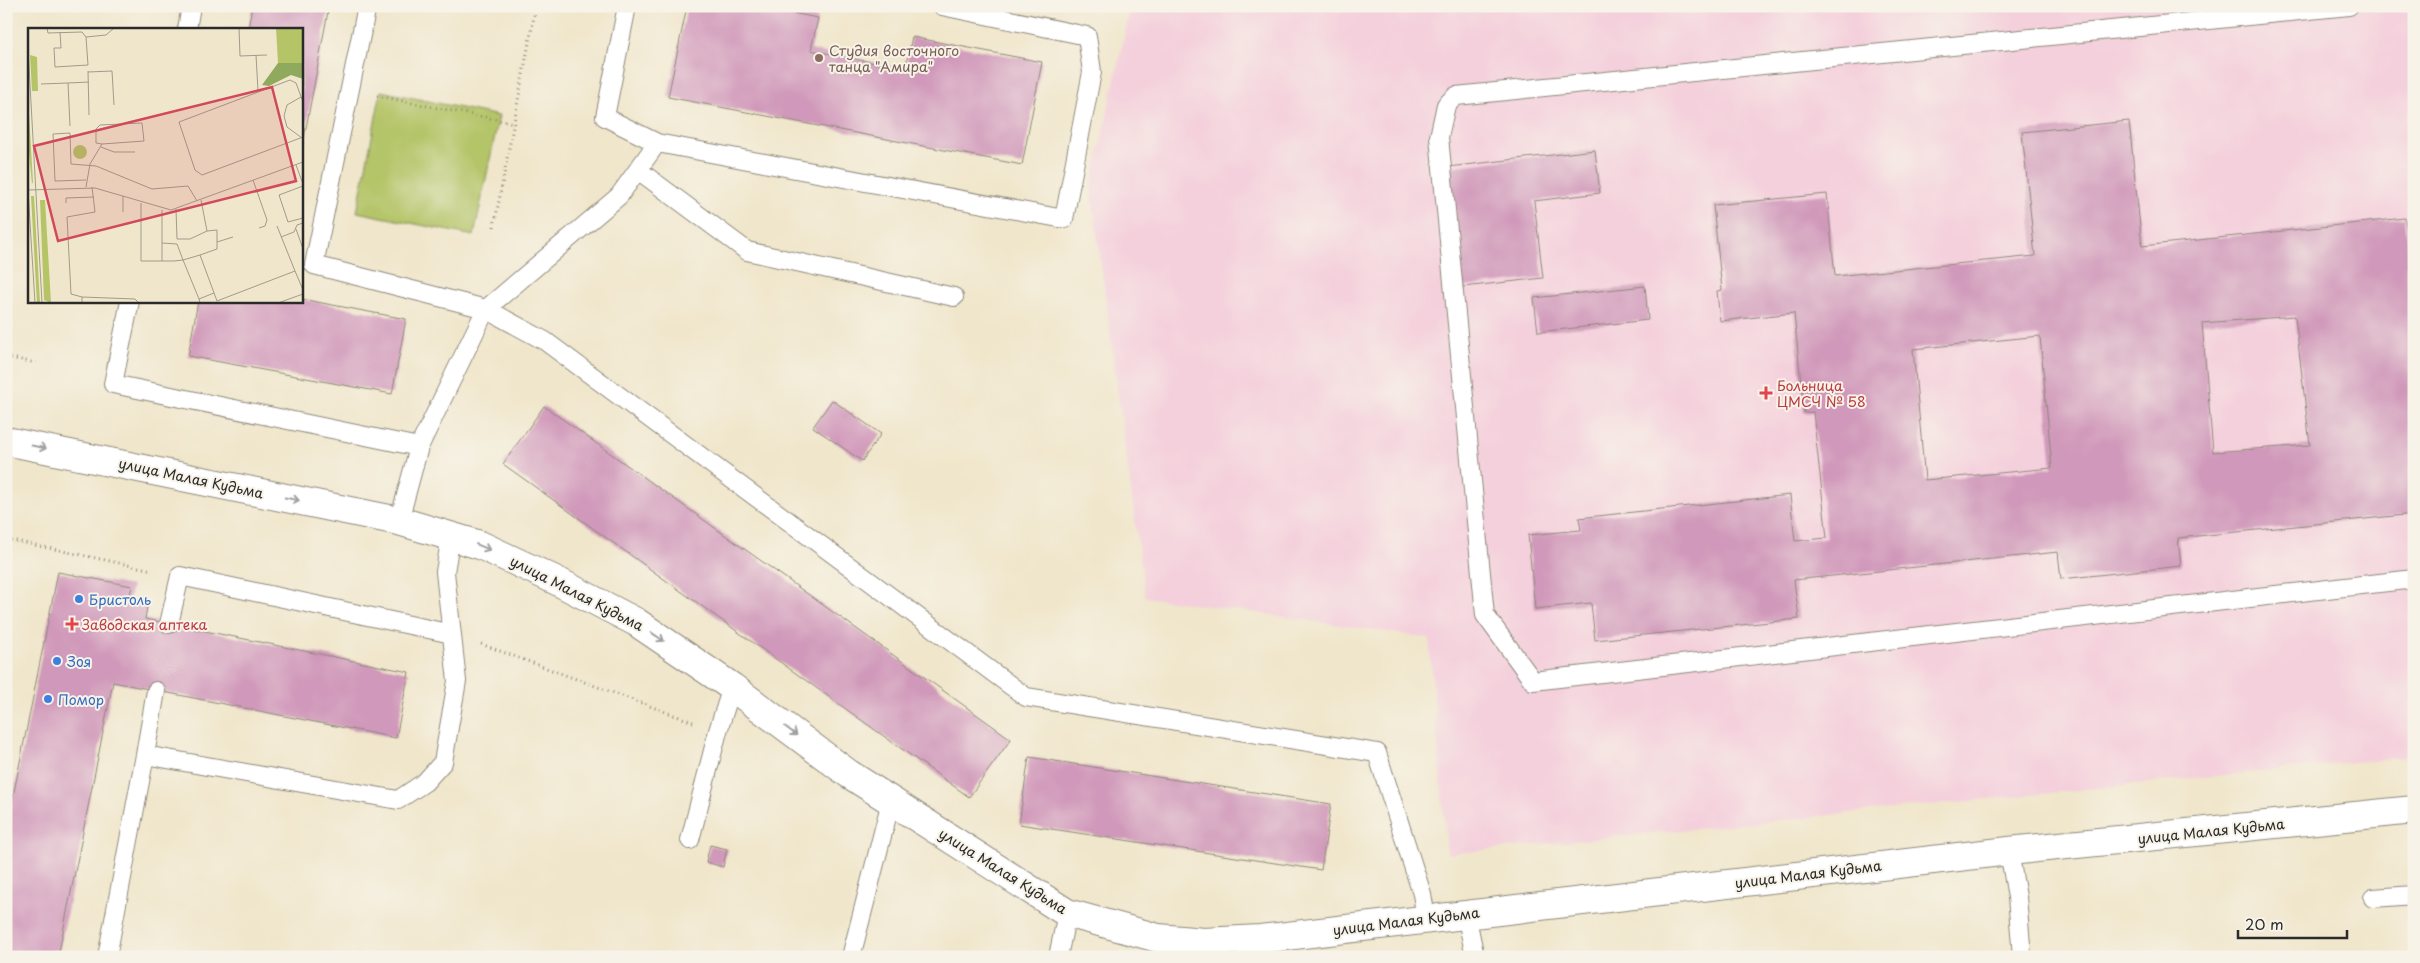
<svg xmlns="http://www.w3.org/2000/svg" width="2420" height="963" font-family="'Playpen Sans',sans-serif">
	<rect width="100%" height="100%" fill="#f7f3e8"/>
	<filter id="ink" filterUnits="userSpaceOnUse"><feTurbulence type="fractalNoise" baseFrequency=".02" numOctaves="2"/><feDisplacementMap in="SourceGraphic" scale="10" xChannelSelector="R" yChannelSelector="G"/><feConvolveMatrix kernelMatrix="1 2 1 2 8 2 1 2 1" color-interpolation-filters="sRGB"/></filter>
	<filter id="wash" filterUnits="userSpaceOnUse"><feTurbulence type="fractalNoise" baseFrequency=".0096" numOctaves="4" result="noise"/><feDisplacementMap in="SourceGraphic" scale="20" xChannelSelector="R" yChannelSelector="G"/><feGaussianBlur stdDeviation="1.12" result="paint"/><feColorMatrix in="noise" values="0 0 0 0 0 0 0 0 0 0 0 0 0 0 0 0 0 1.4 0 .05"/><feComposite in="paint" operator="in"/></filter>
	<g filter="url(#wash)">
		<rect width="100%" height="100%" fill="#f0e6cb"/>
		<!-- built -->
		<path fill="#f4cfdc" d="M1131,6H2414V756L1447,854L1429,638L1145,597L1091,188Z"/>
		<!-- park -->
		<path fill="#b4c467" stroke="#707849" d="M381,91L499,116L474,236L357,212Z"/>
		<g id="blocks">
			<!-- building -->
			<path fill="#d098ba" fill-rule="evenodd" d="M252,6H329L302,149L301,29H248Z
				M687,6H756L818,18L811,50L905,69L912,37L1042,62L1022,165L668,97Z
				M2129,121L2142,246L2405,218L2414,299V514L2178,538L2181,566L2061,579L2058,552L1794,580L1799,619L1595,640L1591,603L1535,609L1528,535L1581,530L1579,518L1790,495L1795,541L1827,538L1813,412L1804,413L1794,313L1720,321L1717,291L1722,290L1713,205L1827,194L1835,276L2035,256L2022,132ZM2295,316L2310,445L2213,452L2202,323ZM2040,336L2052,468L1925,480L1913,349Z
				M1595,150L1600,193L1534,201L1543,278L1463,287L1448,167Z
				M1645,286L1648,320L1538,332L1534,298Z
				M301,299L406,319L392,394L188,356L198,301H301Z
				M832,400L881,434L862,461L813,427Z
				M544,406L1011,739L969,797L503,464Z
				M58,572L132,586L128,603L147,607L145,619L409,672L396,738L113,682L58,957H6V832Z
				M1029,757L1331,804L1321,870L1019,824Z
				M710,845L727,849L723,867L706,862Z"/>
		</g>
	</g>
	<g filter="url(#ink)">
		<use href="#blocks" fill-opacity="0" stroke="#8e887b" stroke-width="1"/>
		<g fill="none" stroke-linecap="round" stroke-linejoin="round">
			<defs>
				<path id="service" d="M367,6L314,265L486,309L545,341L1026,697L1377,753L1422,894L1426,918
					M627,6L605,117L657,143L1064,219L1092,72L1087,36L942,6
					M2349,6L1456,96L1446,105L1439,137L1485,615L1533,681L2414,579
					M187,29L191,6
					M638,170L747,251L954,297
					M130,301L113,384L419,447
					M399,521L419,447L486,309L619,196L657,143
					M169,624L180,576L452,634
					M145,755L156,691
					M690,840L718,731L732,687
					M2009,851L2017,897L2022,957
					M2373,898L2414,895
					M1466,914L1475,957
					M107,957L145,755L398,800L425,782L443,762L457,681L445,572L451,535
					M851,957L891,801
					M1058,957L1067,913"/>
				<path id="minor" d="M6,441L399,521L480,545L555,580L636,622L732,687L849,774L1067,913L1158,938L1204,942L1260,939L2009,851L2414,810"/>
			</defs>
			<!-- service casing -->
			<use href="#service" stroke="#8e887b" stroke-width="20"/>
			<!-- minor casing -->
			<use href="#minor" stroke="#8e887b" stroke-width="30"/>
			<!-- path -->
			<path stroke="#8e887b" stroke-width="3" stroke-dasharray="1 4" stroke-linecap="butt" d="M377,96L514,123
				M494,227L536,6
				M6,357L36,363
				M6,539L152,570
				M481,644L693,722"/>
			<!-- service -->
			<use href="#service" stroke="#fff" stroke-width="18"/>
			<!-- minor -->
			<use href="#minor" stroke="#fff" stroke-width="28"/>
		</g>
		<!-- one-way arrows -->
		<defs><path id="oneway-shaft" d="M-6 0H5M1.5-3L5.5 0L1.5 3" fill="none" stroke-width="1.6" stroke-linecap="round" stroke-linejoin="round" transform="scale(1.25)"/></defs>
		<g stroke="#a0a0a0">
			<use href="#oneway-shaft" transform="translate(39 447) rotate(11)"/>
			<use href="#oneway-shaft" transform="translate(292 499) rotate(12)"/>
			<use href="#oneway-shaft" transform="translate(483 547) rotate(23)"/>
			<use href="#oneway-shaft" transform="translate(658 637) rotate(34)"/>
			<use href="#oneway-shaft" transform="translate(791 731) rotate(37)"/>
		</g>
	</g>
	<!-- markers -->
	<circle fill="#8d6e63" stroke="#f7f3e8" stroke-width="2" cx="819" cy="58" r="5"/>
	<g fill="#e0444e" stroke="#f7f3e8" stroke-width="2">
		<path d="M1763.5 385.5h5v5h5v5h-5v5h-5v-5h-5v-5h5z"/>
		<path d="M69.5 616.5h5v5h5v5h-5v5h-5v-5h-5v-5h5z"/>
	</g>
	<g fill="#3f7fe0" stroke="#f7f3e8" stroke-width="2">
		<circle cx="79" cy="599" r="5"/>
		<circle cx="57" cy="661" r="5"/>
		<circle cx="48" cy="699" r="5"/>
	</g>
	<g text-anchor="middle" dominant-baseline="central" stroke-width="4" stroke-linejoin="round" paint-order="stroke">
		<!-- education labels -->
		<g font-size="14" fill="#785e54" stroke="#f7f3e8" text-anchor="start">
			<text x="829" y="50">Студия восточного<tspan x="829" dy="16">танца "Амира"</tspan></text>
		</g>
		<!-- health labels -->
		<g font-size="14" fill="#be3a42" stroke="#f7f3e8" text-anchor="start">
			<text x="1777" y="385">Больница<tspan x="1777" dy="16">ЦМСЧ № 58</tspan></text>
			<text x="82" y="624">Заводская аптека</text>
		</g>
		<!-- street labels -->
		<g font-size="14" fill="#2b2b2b" stroke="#f7f3e8">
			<text transform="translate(191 478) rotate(12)">улица Малая Кудьма</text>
			<text transform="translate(577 593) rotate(27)">улица Малая Кудьма</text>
			<text transform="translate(2211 831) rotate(-6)">улица Малая Кудьма</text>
			<text transform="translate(1003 871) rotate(32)">улица Малая Кудьма</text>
			<text transform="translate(1808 874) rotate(-7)">улица Малая Кудьма</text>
			<text transform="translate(1406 921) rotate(-7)">улица Малая Кудьма</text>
		</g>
		<!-- shop labels -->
		<g font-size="14" fill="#366cbe" stroke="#f7f3e8" text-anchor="start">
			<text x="89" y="599">Бристоль</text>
			<text x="67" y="661">Зоя</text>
			<text x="58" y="699">Помор</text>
		</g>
	</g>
	<!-- overview -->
	<g transform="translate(28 28)">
		<rect width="275" height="275" fill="#f0e6cb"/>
		<path d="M248,0H275V35H250ZM2,27L9,29L10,63H4ZM0,69L5,154L4,156L0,114ZM3,168H6L12,275H9ZM12,172H17L23,275L16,272Z" fill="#b4c467"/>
		<path d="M250,35H275V51L263,47L241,58L234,57Z" fill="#8faa5c"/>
		<path d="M45 124a7 7 0 1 1 14 0a7 7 0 1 1-14 0Z" fill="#b4c467"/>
		<path fill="none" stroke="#a19b8b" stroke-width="1" d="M19,0L20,5L54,4L58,9M211,0L212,28L239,27M32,4L33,20H26L27,39L60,37L58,9L78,7L86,0M0,20L14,275M228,27L230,63M60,43L61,87M60,44L84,43L86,77M13,56L40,55M273,69L259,77L256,88L259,99L274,110M275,74L268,55L262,52L151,94L167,142L174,147L275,109M42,98L40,55L61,54M73,119L86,124H107M268,137L275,156M58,152L27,153L25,106L42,105L43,136L68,138L124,161L160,158L169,173M225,152L239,192L237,198L231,200M275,158L251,167L260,194L275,190M58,159L62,136L74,116L116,113L114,95L72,97L68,101V115L74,116M0,162L67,160L143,182L275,134M0,162L7,275M38,175V170L66,169M113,175V233H134M148,181L149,211H162L179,203L173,172M134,182V215M95,184V168M249,198L267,243M268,201L275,221M253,209L266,204L269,197L275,195M189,214L205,209M172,227L189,221V202L179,203M54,269L107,271L111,275M171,271L186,265M54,275V269L43,266L39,189L67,184L64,159M172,275L171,271L155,232L149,216L134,215V233H146L155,232L172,227L189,273L267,243L275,262M250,275L275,266"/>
		<path fill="#d1495b" fill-opacity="0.15" stroke="#d1495b" stroke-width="2.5" d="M244,59L268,153L30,213L6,118Z"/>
		<rect width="275" height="275" fill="none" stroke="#2b2b2b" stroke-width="2.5"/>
	</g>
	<!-- margin -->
	<rect width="2420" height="963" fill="none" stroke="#f7f3e8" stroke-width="25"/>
	<!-- scale -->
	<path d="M2238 930v8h109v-8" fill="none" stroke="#2b2b2b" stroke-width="2.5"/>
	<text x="2245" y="930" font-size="15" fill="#2b2b2b" stroke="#f7f3e8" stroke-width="4" paint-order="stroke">20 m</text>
</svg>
